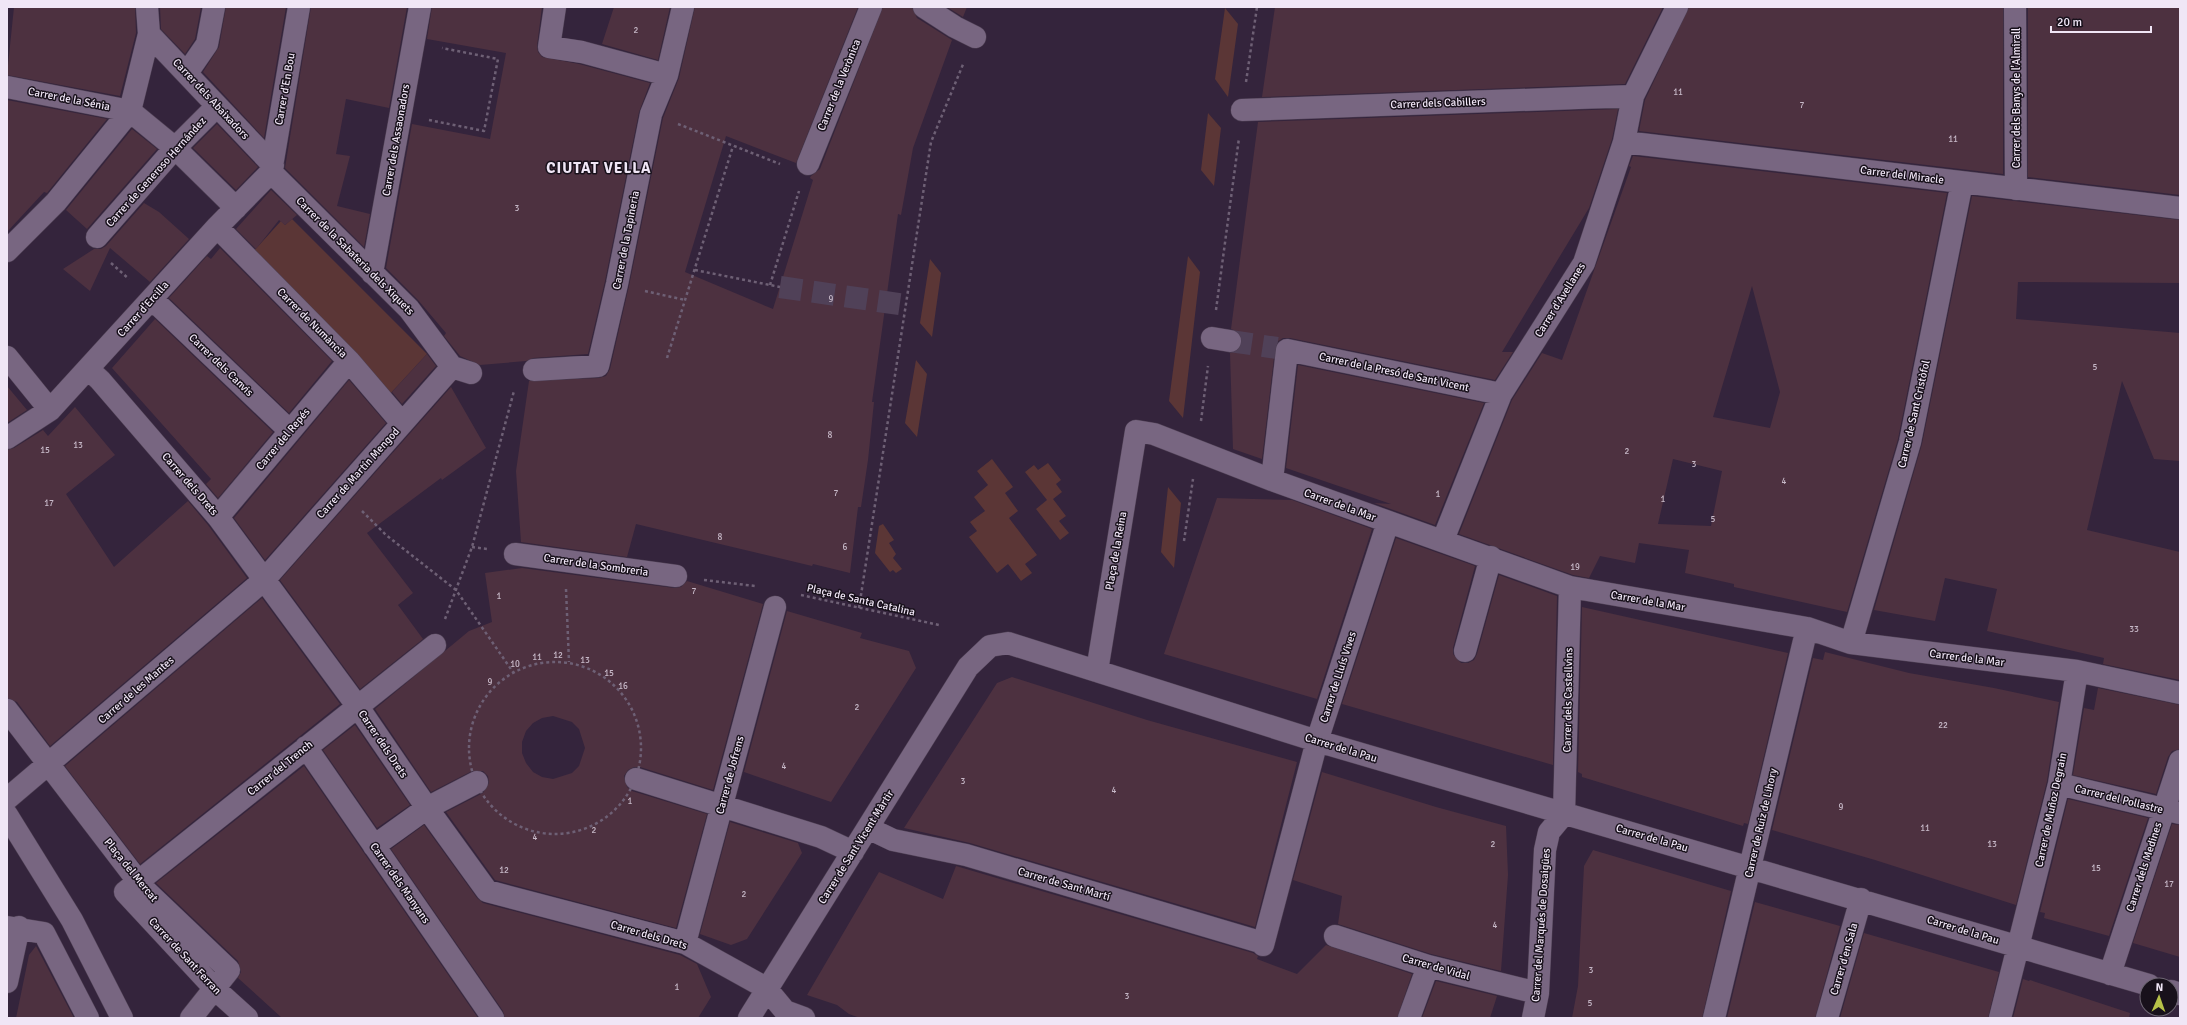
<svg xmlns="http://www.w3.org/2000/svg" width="2187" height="1025" font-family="Signika,sans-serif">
	<rect width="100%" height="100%" fill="#34243c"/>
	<!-- green -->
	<path fill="#5b3636" d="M1225,8L1238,24L1228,97L1215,79Z
		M1208,113L1221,128L1214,186L1201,170Z
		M292,219L427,354L390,394L251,254L281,221L285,225Z
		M1188,256L1200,272L1183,418L1169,401Z
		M930,259L941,273L932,337L920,323Z
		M916,360L927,374L917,437L905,423Z
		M992,459L1013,487L1005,493L1018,511L1009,518L1037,555L1025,564L1032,573L1021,581L1008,564L997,573L969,537L977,531L970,522L985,511L974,497L988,485L977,471Z
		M1048,463L1061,480L1056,484L1062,492L1053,499L1066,516L1059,521L1069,533L1060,540L1036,509L1047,500L1025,472L1034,465L1038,470Z
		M1168,487L1181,503L1174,568L1161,552Z
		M883,524L894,540L889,543L896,554L893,558L902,569L896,573L893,570L890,572L875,553L879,526Z"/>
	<!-- building -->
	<path fill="#4d3140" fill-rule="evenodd" d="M14,7H135L136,33L120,96L7,75Z
		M160,7H201L195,39L185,54L161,29Z
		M226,7H286L264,138L203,72L219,47Z
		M311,7H407L389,108L346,99L336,154L350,156L337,206L370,214L364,247L285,168Z
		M432,7H542L537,46L538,52L542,57L579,64L650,83L639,112L605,281L588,354L533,358L526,361L480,365L460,356L444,336L446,333L418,300L386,268L412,124L490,139L506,53L427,39Z
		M614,7H670L658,60L602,44Z
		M695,7H858L796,163L726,136L685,272L773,309L813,180L810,178L811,176L820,169L883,7H912L917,18L952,40L913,148L901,215L898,214L872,402H874L868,460L861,507H858L850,573L813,564L812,566L636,524L627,557L521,542L516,471L529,381L599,378L606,376L610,369L629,286L663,118L679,78Z
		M947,7H967L963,17Z
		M1275,7H1663L1625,84L1262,97Z
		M1689,7H2003V174L1639,131L1645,100Z
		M2028,7H2180V195L2028,177Z
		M7,100L107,119L47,193L44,192L7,232Z
		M1618,109L1612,139L1589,208L1502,352H1513L1495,380L1290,338H1283L1277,342L1275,349L1262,459L1233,449L1230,353L1239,349L1242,343L1238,332L1231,329L1258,122Z
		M217,124L258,167L236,190L193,148Z
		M132,129L157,149L87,229L66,210Z
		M1633,156L1947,193L1898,439L1847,612L1734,587V584L1685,573L1689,550L1639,543L1635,563L1600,556L1589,578L1573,575L1459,534L1512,400L1542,353L1562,360L1631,167L1629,166ZM1752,286L1780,392L1770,428L1713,417ZM1673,459L1722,471L1711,526L1658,524Z
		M271,190L297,215L285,225L279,220L256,249L236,229Z
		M1972,196L2180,220V283L2018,282L2016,319L2180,333V461L2154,459L2122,381L2087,530L2180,552V680L2103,664L2104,658L1987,631L1997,589L1945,578L1935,621L1874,610L1922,444Z
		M144,203L159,212L189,239L150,282L110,248L90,291L63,269L94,249H101L106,246Z
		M220,248L332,361L289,413L169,298L207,256L211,259Z
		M155,319L273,432L218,498L206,484L211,479L112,368Z
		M427,354L436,366L402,404L392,392Z
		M1298,365L1484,403L1435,525L1374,503L1391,504L1286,468Z
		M349,380L386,423L265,560L234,518Z
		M7,386L27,410L7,423Z
		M451,387L486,448L442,480L441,478L367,533L413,593L398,605L423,639L360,689L280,580Z
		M75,407L115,455L66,494L114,567L188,501L208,525L247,578L50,746L17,702L7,698V450L14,448L43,430L48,436Z
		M1217,498L1292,500L1372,529L1317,699L1164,654Z
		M1396,538L1475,566L1453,648V654L1461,663H1468L1474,660L1477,654L1499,575L1557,596L1553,765L1342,704Z
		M522,568L674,588L681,587L687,581L763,604L713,790L640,767H634L628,770L624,776L627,787L632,791L707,814L676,928L495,880L446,812L483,793L489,783L488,776L483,771H472L431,792L375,709L469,631L492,622L485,573ZM553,716L572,722L579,729L585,748L579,766L572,773L553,779L542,777L533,772L526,763L522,753V742L526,731L533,723L542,718Z
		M262,598L340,704L140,864L65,766Z
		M1582,607L1788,653L1748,824L1744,823L1743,826L1582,777V774L1578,772Z
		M787,611L862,633L860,638L909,651L916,668L831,802L744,772Z
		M1825,652L1909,673L1994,688L2059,702L2047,781L2016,905L1875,860L1772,830L1813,658L1823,660Z
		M1012,677L1147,720L1297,762L1255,927L970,843L904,828L997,683Z
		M2098,688L2180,705V749L2172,751L2168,757L2156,794L2073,775L2084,708L2094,710Z
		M355,725L410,805L377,828L323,750Z
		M304,766L364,853L478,1018H282L238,978L241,972L238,961L156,883Z
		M1322,772L1436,807L1506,826L1508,875L1501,971L1431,954L1338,924L1342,896L1293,880Z
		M2068,799L2148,818L2109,936L2044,918L2045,913L2040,912Z
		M730,822L798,843L802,853L747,939L731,945L700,934Z
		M2172,824L2180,825V957L2133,943Z
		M424,825L477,898L483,903L680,955L697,964L711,997L698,1018H505L503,1011L391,849Z
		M1593,850L1731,891L1702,1018H1572L1578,986L1584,866Z
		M956,866L1253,953L1258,956L1257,959L1297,974L1326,945L1412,974L1397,1018H860L849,1014L837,1005L807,995L879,872L943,899Z
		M1755,902L1840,926L1815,1018H1727Z
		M1864,933L1999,972L1988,1018H1840Z
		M36,946L74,1018H16L29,955Z
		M2023,979L2029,981L2030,980L2130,1013L2129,1018H2013Z
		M1436,981L1497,996L1490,1018H1422Z"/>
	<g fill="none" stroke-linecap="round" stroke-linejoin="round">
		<!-- minor-tunnel -->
		<path stroke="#504158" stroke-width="22" stroke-dasharray="22 11" stroke-linecap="butt" d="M780,287L906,305
			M1230,341L1277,348"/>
		<defs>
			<path id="minor" d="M555,7L549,47L582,52L667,75
				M924,7L955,27L975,37
				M2015,7L2016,189
				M149,34L273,165
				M187,73L207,44L214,7
				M7,87L130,111L175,148L236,208
				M1242,110L1633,96
				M1624,142L2180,208
				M808,164L871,7
				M271,172L409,309L452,367L471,373
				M271,172L299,7
				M217,227L349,361L402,423
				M97,237L175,148L217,106
				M7,251L56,202L130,111L149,34L147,7
				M372,273L420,7
				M152,299L290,431
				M1212,338L1230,341
				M7,357L50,410
				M88,369L100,380L218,517L358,707L427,808L487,891L685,943L766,988L785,1011L804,1018
				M534,370L598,366L617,284L651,114L667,75L683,7
				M7,438L50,410L217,227L271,172
				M1272,480L1287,350L1501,394
				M218,517L349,361
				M1443,540L1501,394L1584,263L1624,142L1633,96L1677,7
				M515,554L676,576
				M1851,643L1910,442L1962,182
				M1465,651L1491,557
				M1097,671L1136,431L1154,434L1272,480L1570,587L1807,628L1851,643L2077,671L2180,693
				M7,710L144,889L229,970L191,1018
				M306,747L493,1018
				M636,779L821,837L853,852
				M2059,784L2180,813
				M7,799L264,580L452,367
				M1564,814L1570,587
				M7,815L72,920L122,1018
				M868,828L893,840L966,855L1260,942L1263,945L1317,741L1388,522
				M374,846L427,808L477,782
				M7,927L44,933L88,1018
				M1335,936L1428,966L1538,993
				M685,943L775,607
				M2110,974L2180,761
				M7,982L19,927
				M2171,991L2180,994
				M247,1018L216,990L125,892L435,645
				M749,1018L968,667L990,646L1008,643L1317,741L2149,985
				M1409,1018L1428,966
				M1533,1018L1538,993L1545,850L1549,832L1564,814
				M1714,1018L1807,628
				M1827,1018L1861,899
				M2000,1018L2059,784L2077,671"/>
		</defs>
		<!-- minor casing -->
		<use href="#minor" stroke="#4f4155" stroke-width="23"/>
		<!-- path -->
		<path stroke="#6e6075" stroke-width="2.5" stroke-dasharray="3 3" stroke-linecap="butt" d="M1246,82L1257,7
			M429,120L484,131L498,59L442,48
			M678,124L780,164
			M111,263L129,279
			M695,270L780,287
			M770,285L799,191
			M645,291L685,300
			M1216,310L1239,138
			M667,358L733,146
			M1201,421L1208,366
			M362,511L386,535L456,590L513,672
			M1184,541L1193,479
			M472,547L487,549
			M704,580L755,586
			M566,589L569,662
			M801,595L939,625
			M859,608L931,142L964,62
			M445,619L472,547L514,391
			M469 748a86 86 0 1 1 172 0a86 86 0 1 1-172 0Z"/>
		<!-- minor -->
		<use href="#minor" stroke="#786681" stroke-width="22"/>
	</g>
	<g text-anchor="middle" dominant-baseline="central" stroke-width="3" stroke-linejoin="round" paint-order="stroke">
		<!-- number labels -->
		<g font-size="9" fill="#c7b9c8">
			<text x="636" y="30">2</text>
			<text x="1678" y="92">11</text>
			<text x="1802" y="105">7</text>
			<text x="1953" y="139">11</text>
			<text x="517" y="208">3</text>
			<text x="831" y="299">9</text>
			<text x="2095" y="367">5</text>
			<text x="830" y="435">8</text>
			<text x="78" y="445">13</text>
			<text x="45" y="450">15</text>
			<text x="1627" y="451">2</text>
			<text x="1694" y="464">3</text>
			<text x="1784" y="481">4</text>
			<text x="836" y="493">7</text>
			<text x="1438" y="494">1</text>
			<text x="1663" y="499">1</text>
			<text x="49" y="503">17</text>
			<text x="1713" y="519">5</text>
			<text x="720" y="537">8</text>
			<text x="845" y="547">6</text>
			<text x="1575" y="567">19</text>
			<text x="694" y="591">7</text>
			<text x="499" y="596">1</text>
			<text x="2134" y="629">33</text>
			<text x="558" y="655">12</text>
			<text x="537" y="657">11</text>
			<text x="585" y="660">13</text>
			<text x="515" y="664">10</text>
			<text x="609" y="673">15</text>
			<text x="490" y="682">9</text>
			<text x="623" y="686">16</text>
			<text x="857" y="707">2</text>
			<text x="1943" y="725">22</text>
			<text x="784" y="766">4</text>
			<text x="963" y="781">3</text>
			<text x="1114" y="790">4</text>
			<text x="630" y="801">1</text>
			<text x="1841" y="807">9</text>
			<text x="1925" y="828">11</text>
			<text x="594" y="830">2</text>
			<text x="535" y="837">4</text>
			<text x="1493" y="844">2</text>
			<text x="1992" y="844">13</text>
			<text x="2096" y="868">15</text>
			<text x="504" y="870">12</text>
			<text x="2169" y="884">17</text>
			<text x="744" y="894">2</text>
			<text x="1495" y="925">4</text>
			<text x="1591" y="970">3</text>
			<text x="677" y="987">1</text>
			<text x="1127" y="996">3</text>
			<text x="1590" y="1003">5</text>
		</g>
		<!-- street labels -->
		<g font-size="11" fill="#f0e6f6" stroke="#18111b">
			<text transform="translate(839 85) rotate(-68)">Carrer de la Verònica</text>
			<text transform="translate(285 89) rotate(-80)">Carrer d'En Bou</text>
			<text transform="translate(2016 98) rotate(-90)">Carrer dels Banys de l'Almirall</text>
			<text transform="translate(69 99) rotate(11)">Carrer de la Sénia</text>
			<text transform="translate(211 99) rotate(47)">Carrer dels Abaixadors</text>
			<text transform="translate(1438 103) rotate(-2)">Carrer dels Cabillers</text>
			<text transform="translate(396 140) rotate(-80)">Carrer dels Assaonadors</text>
			<text transform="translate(156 172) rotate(-48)">Carrer de Generoso Hernández</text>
			<text transform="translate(1902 175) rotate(7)">Carrer del Miracle</text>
			<text transform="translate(626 240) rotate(-79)">Carrer de la Tapineria</text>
			<text transform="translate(355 256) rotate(45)">Carrer de la Sabateria dels Xiquets</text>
			<text transform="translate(1560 300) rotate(-58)">Carrer d'Avellanes</text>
			<text transform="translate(143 309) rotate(-48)">Carrer d'Ercilla</text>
			<text transform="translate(312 323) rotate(45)">Carrer de Numància</text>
			<text transform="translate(221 365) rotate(44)">Carrer dels Canvis</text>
			<text transform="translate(1394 372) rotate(12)">Carrer de la Presó de Sant Vicent</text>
			<text transform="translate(1914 414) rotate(-77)">Carrer de Sant Cristòfol</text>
			<text transform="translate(283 439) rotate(-50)">Carrer del Repés</text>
			<text transform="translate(358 473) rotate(-48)">Carrer de Martín Mengod</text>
			<text transform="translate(190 484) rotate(49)">Carrer dels Drets</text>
			<text transform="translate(1340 505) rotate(20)">Carrer de la Mar</text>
			<text transform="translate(1116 551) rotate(-80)">Plaça de la Reina</text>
			<text transform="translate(596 565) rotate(8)">Carrer de la Sombreria</text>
			<text transform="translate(861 600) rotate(13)">Plaça de Santa Catalina</text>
			<text transform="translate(1648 601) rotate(10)">Carrer de la Mar</text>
			<text transform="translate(1967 658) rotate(7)">Carrer de la Mar</text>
			<text transform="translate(1338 677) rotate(-72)">Carrer de Lluís Vives</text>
			<text transform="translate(136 690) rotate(-41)">Carrer de les Mantes</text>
			<text transform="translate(1568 700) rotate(-89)">Carrer dels Castellvins</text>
			<text transform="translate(383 744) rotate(56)">Carrer dels Drets</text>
			<text transform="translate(1341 748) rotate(17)">Carrer de la Pau</text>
			<text transform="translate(280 768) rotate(-39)">Carrer del Trench</text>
			<text transform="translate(730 775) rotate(-75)">Carrer de Jofrens</text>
			<text transform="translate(2119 799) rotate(14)">Carrer del Pollastre</text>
			<text transform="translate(2051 810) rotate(-78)">Carrer de Muñoz Degrain</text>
			<text transform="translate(1761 823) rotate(-77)">Carrer de Ruiz de Lihory</text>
			<text transform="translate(1652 838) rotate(16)">Carrer de la Pau</text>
			<text transform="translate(856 847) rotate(-58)">Carrer de Sant Vicent Màrtir</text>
			<text transform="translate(2144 867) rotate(-72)">Carrer dels Medines</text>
			<text transform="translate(131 870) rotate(51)">Plaça del Mercat</text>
			<text transform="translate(400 883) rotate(55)">Carrer dels Manyans</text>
			<text transform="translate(1064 884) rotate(16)">Carrer de Sant Martí</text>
			<text transform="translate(1541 925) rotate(-86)">Carrer del Marqués de Dosaigües</text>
			<text transform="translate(1963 930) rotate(17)">Carrer de la Pau</text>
			<text transform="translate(649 935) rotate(16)">Carrer dels Drets</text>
			<text transform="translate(185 956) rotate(47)">Carrer de Sant Ferran</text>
			<text transform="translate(1844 959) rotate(-74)">Carrer d'en Sala</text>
			<text transform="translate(1436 967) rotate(16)">Carrer de Vidal</text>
		</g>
		<!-- district labels -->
		<g font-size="15" font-weight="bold" letter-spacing="1" fill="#f0e6f6" stroke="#18111b">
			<text x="599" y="168">CIUTAT VELLA</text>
		</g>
	</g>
	<!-- border -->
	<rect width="2187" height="1025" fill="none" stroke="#f0e6f6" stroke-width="16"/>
	<!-- north arrow -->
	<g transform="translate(2159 997) rotate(2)"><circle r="19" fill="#18111b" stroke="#6e6673"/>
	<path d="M0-3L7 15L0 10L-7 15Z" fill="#b6c148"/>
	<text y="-6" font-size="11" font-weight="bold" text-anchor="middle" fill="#f0e6f6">N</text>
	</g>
	<!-- scale -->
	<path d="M2051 26v6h100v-6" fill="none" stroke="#f0e6f6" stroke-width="2"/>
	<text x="2057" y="26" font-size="12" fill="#f0e6f6" stroke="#18111b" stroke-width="3" paint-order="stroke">20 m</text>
</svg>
